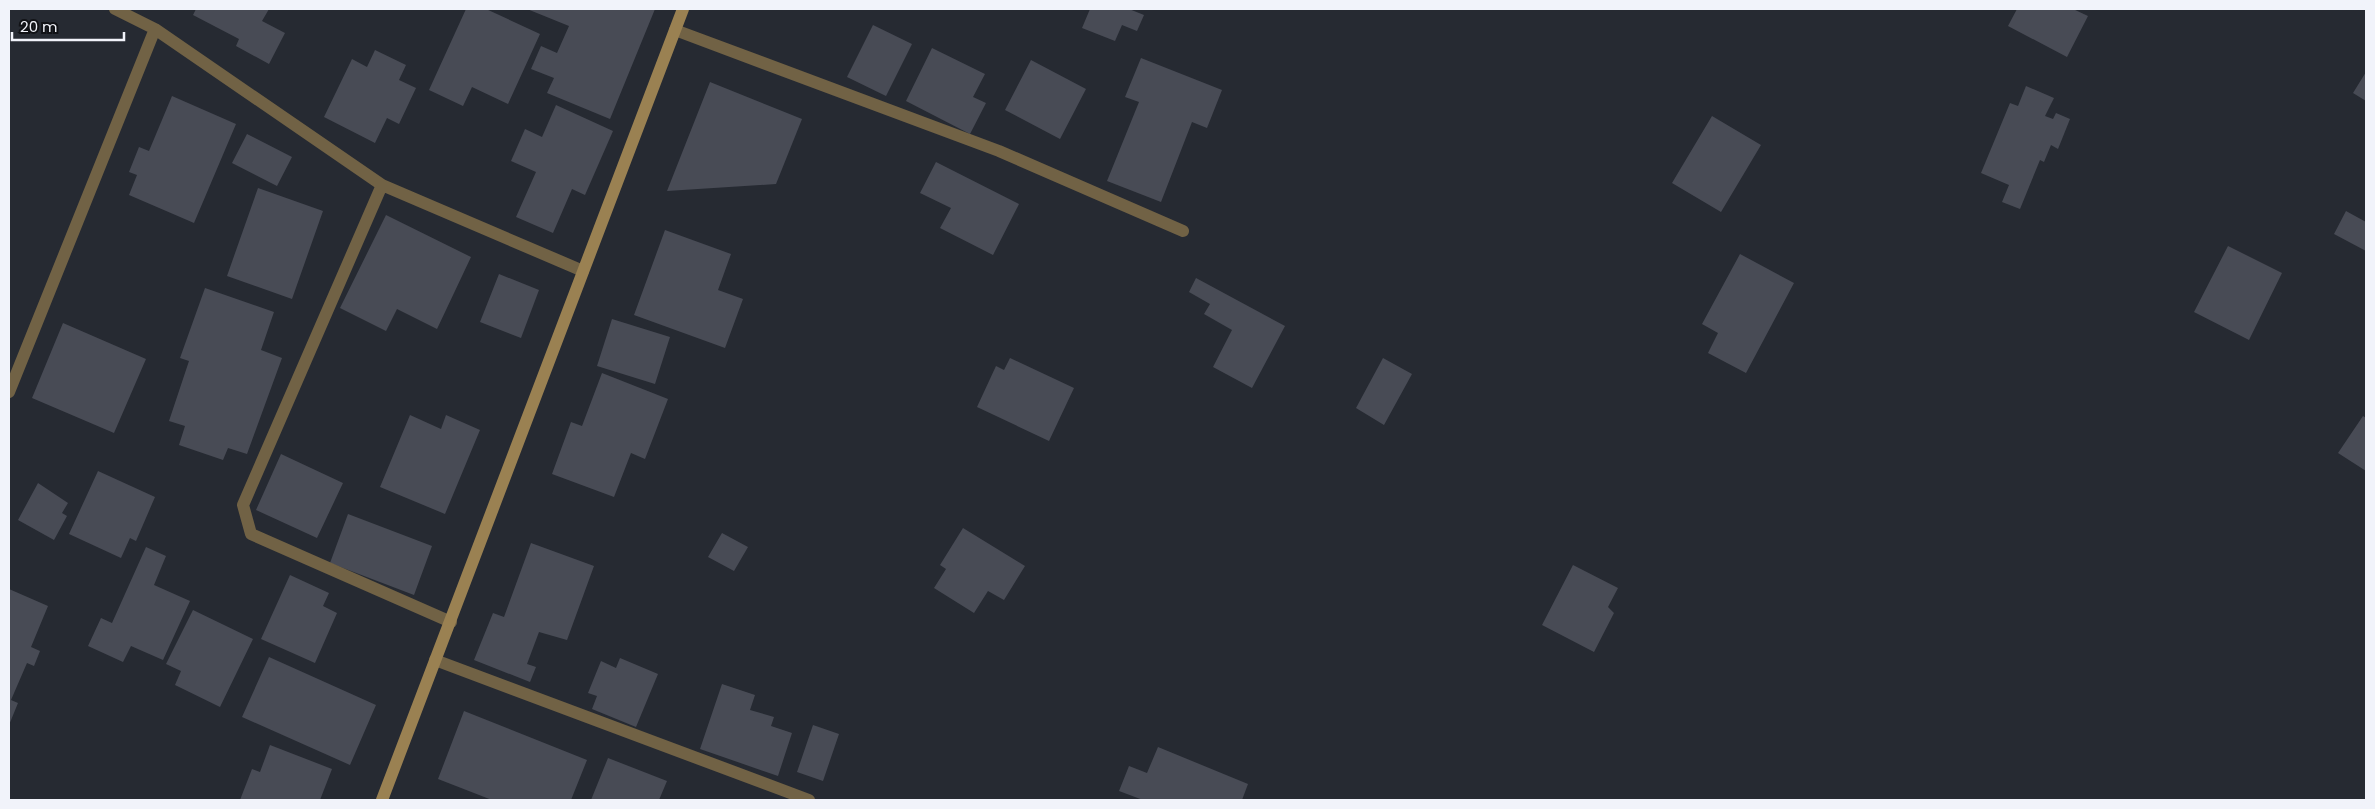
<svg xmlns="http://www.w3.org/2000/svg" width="2375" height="809" font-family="Poppins,sans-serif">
	<rect width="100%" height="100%" fill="#262a32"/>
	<!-- building -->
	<path fill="#484b55" d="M196,9H269L262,21L285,33L269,64L236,46L239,39L193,15Z
		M466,9H486L540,34L508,104L472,87L463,106L429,90Z
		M527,9H655L610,119L547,93L554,78L531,69L541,46L557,53L569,26Z
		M1090,9H1129L1144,15L1137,31L1122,25L1115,41L1082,28Z
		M2017,9H2073L2088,16L2067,57L2008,26Z
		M873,25L912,44L886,96L847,77Z
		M932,48L985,74L973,97L986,103L970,134L906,101Z
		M375,50L406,65L399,80L416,88L399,124L387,118L375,143L324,117L352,59L367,67Z
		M1141,58L1222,90L1207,128L1192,122L1161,202L1107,181L1139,102L1125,97Z
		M1031,60L1086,89L1060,139L1005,110Z
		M2366,72V101L2353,93Z
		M710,82L802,119L776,184L667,191Z
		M2026,86L2054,98L2045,116L2053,119L2056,113L2070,119L2058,149L2051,145L2044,162L2040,160L2020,209L2002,202L2009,185L1981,173L2010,103L2018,106Z
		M172,96L236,124L194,223L129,195L137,175L129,172L139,147L149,151Z
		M556,105L613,131L585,195L572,189L553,233L516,217L536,172L511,161L525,129L542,137Z
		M1712,116L1761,145L1721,212L1672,183Z
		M247,134L292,157L277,186L232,163Z
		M936,162L1019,204L993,255L940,228L951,208L920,193Z
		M258,188L323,211L292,299L227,276Z
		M2346,211L2366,222V251L2334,234Z
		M386,215L471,257L437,329L397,309L386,331L340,308Z
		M665,230L731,254L718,290L743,299L725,348L634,315Z
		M2228,246L2282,273L2249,340L2194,312Z
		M1740,254L1794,283L1746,373L1708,353L1718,333L1702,324Z
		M499,274L539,290L521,338L480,322Z
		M1196,278L1285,326L1252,388L1213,367L1232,330L1204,314L1210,304L1189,292Z
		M205,288L274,312L261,350L282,358L247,454L228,448L223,460L179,445L185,426L169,421L189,361L180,358Z
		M612,319L670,337L655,384L597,366Z
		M63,323L146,359L114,433L32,398Z
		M1010,358L1074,388L1049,441L977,407L996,366L1004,370Z
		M1383,358L1412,374L1384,425L1356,408Z
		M602,373L668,399L645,459L631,453L614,497L552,474L571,422L582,426Z
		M410,415L441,429L446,415L480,430L445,514L380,487Z
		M2363,416L2366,418V471L2338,453Z
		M281,454L343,483L317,538L256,510Z
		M98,471L155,497L136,541L130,538L121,558L69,534Z
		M38,483L68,503L62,513L67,516L54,540L18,520Z
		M348,514L432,546L414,595L330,563Z
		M963,528L1025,566L1004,600L988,591L974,613L934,588L946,569L940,565Z
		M722,533L748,547L734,571L708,557Z
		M531,543L594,566L567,640L539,632L527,664L536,667L530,682L474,660L493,613L504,617Z
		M146,547L166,556L154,585L190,601L163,660L131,646L123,662L88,646L101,618L112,623Z
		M1573,565L1618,588L1608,607L1614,613L1594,652L1542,625Z
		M290,575L329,593L323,606L337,613L315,663L261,639Z
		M9,589L48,606L31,647L40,651L34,666L27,663L11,700L18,703L9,725Z
		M193,610L253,639L220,707L175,685L181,671L166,664Z
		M269,657L376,705L350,765L242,717Z
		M620,658L658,674L636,727L592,709L597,696L588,693L601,661L616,668Z
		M722,684L755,695L750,710L774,717L771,726L792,733L778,776L700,749Z
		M464,711L587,760L571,800H492L438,779Z
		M813,725L839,734L823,781L797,772Z
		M270,745L332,769L320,800H240L252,769L260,772Z
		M1158,747L1248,784L1242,800H1143L1119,791L1129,766L1147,773Z
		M608,758L667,781L659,800H591Z"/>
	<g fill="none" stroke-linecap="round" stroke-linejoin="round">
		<!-- street -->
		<path stroke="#716245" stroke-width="12" d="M115,9L155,29L382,185L583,271
			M675,30L999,151L1183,231
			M382,185L243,505L251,534L451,622
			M9,392L155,29
			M435,660L809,800"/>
		<!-- secondary -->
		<path stroke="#9a8152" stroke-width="12" d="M382,800L683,9"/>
	</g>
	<!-- border -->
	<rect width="2375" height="809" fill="none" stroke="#f1f3fa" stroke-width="20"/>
	<!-- scale -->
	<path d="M12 32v8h112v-8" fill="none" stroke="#f1f3fa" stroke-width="2.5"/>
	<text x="20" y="32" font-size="15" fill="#f1f3fa" stroke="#111216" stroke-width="4" paint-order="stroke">20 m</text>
</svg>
